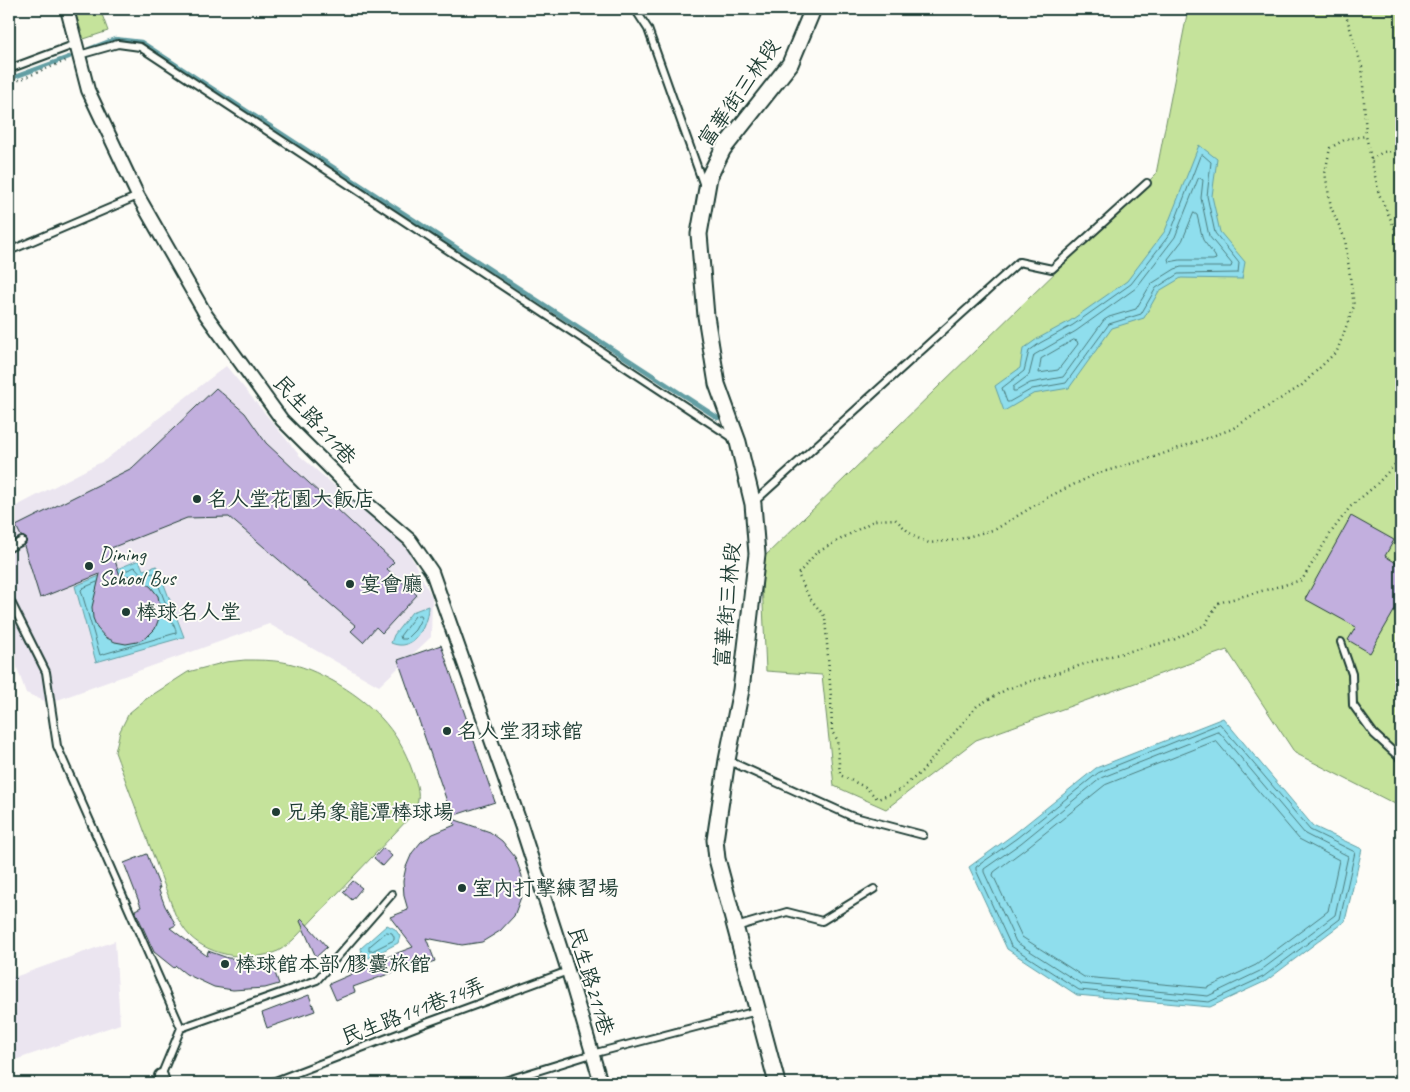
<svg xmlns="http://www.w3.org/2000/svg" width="1410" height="1092" font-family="Caveat,'LXGW WenKai TC',sans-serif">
	<rect width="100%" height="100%" fill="#fdfcf7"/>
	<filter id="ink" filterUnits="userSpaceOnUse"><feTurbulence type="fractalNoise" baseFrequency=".02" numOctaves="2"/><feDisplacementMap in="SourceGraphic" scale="10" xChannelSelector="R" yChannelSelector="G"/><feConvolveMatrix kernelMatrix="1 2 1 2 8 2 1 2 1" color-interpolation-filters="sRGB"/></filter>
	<g filter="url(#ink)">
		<!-- built -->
		<path fill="#ebe5f0" d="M226,366L300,456L406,547L432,597L431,637L379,686L269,624L49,703L26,693L9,645V510L105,460Z
			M115,941L120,1024L9,1062V979Z"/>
		<!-- green -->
		<path fill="#c5e39b" stroke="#729068" d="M74,9H100L108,31L84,39Z
			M1188,9H1401V807L1295,753L1227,650L976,740L886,809L834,786L822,675L766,671L761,560L1156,174Z
			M245,660C258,660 271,660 283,662C301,665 318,673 333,681C370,702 398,729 412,770C418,788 423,798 411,816L296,937C291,942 284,948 278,951C252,962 211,957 190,936C184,930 180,922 175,914L115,752L120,731L129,713L146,699L188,672L226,662Z"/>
		<!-- water -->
		<path fill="#8fdeed" stroke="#629ea3" d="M1199,145L1217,159L1212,196L1220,232L1245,262L1242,279L1181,278L1159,291L1144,318L1112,328L1069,388L1033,394L1004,411L995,386L1020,368L1023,349L1037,339L1070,321L1127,281L1165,231Z
			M139,560L143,570L157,566L184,637L96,662L75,586Z
			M428,606C428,619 421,639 407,644C402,646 396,645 391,643L394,635L412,612Z
			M1223,718L1313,826L1362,849L1345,921L1266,981L1210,1007L1077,995L1007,949L969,867L1014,834L1096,768Z
			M387,925L395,929L400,936L398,943L369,958L362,955L361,948Z"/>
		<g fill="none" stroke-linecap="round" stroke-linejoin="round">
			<!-- shore -->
			<path stroke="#4c7d7e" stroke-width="1" d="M1203,155L1211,162L1207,196L1215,233L1239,263L1238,273L1178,274L1156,288L1141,314L1109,324L1066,383L1032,389L1009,402H1007L1002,388L1024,371L1029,351L1040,343L1073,325L1131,284L1170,234L1200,156Z
				M1200,178L1203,180L1201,198L1209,236L1232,264L1231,267H1181L1175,269L1151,284L1136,309L1109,317L1104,320L1063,377L1030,383L1016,391H1013V387L1029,375L1034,355L1076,331L1136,288L1175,237L1198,179Z
				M1194,213L1197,215L1203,240L1215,256L1216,259L1213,260H1180L1169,262L1168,259L1182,241Z
				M1074,340L1077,341L1078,344L1058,370L1039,373L1041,359Z
				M97,582L83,588L81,590L100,655L176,633V631L154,573L142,575L135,567L120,573
				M419,615H421L422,617L415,630L406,639H401L400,636L415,616Z
				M1220,724L1310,830L1355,852L1340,919L1263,977L1209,1002L1079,990L1011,946L976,870V867L1017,838L1098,773Z
				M1218,732L1220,733L1305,834L1348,856L1335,915L1260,971L1208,996L1081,984L1016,942L984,872V869L1021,843L1101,778Z
				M1216,741L1299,839L1339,860L1328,911L1256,965L1207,988L1084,977L1022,937L993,875L994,872L1025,849L1105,785Z
				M387,932L392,933L394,937V940L372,951H369V947Z"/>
			<!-- stream -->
			<path stroke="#629ea3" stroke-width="4.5" d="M89,49L115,39L141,42L718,418
				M9,79L69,57"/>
		</g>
		<!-- building -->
		<path fill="#c2afde" stroke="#1f3d34" d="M216,388L245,413L266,443L394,562L387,569L417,595L382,633L376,627L363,642L351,631L356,626L229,517L187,518L111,548L120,576H132L142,580L151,587L158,596L160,607L159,618L155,629L147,637L137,642L126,644L115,642L105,637L97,628L93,618L92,607L100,574L40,598L24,546L26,543L27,539L24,537L21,536L16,526L132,468Z
			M1351,516L1394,540L1385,556L1401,566V599L1370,653L1348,640L1356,627L1305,599Z
			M441,645L495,802L452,816L398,660Z
			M453,819L490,832L502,841L515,857L522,876L521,897L514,916L500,931L482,942L462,945L426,938L435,961L414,968L413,965L353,987L355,992L336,1000L329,984L352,974L350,969L365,963L366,965L413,947L390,917L408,910L404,896L403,881L406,867L412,853L421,842L433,834L455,825Z
			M383,848L392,856L383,866L374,858Z
			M147,854L160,888H158L165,906L176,925L170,928L207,956L208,951L228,958L249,959L250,963L270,959L279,984L265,988L248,989L233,990L214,987L186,974L176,966L174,968L154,952L135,910L141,907L124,863Z
			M353,881L362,888L352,900L343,892Z
			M302,919L327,947L316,957L300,921Z
			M309,995L315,1011L267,1028L262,1013Z"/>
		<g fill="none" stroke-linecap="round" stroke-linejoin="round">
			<defs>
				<path id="service" d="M635,9L648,29L704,186
					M79,55L118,44L140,47L733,438
					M9,69L76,44
					M9,251L138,196
					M753,503L1019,262L1052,269L1147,183
					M9,548L22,541
					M9,598L46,672L57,746L181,1028
					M1341,642L1352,674L1353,705L1374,734L1401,759
					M727,760L851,816L923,835
					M736,927L787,912L822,921L874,889
					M161,1076L181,1028L317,980L392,894
					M270,1083L429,1022L568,971
					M498,1083L592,1054L757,1011"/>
				<path id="minor" d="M67,9L88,90L138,196L206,315L282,420L355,493L410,540L432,572L521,825L568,971L601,1083
					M161,1076L163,1083"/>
				<path id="tertiary" d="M777,1083L717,859L715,840L727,760L741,690L757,554L753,504L738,442L717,384L706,316L699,234L709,177L723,149L790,64L813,9"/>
			</defs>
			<!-- service casing -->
			<use href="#service" stroke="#1f3d34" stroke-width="10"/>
			<!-- minor casing -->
			<use href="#minor" stroke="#1f3d34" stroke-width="16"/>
			<!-- tertiary casing -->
			<use href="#tertiary" stroke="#1f3d34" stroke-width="19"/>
			<!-- path -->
			<path stroke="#1f3d34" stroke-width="2.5" stroke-dasharray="1 4" stroke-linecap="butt" d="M1344,9L1362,67L1366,136
				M9,84L68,60
				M1371,159L1383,152L1401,150
				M1401,242L1379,194L1366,136L1346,139L1330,148L1325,173L1331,207L1345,239L1354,306L1337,351L1301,386L1232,429L1154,457L1096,474L1050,496L996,529L956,540L929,543L913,536L895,519L875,520L816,553L798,574L809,597L825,617L831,697L832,732L837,739L840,775L865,787L878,799L900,790L922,771L977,706L1007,689L1100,659L1173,640L1205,625L1218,603L1302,580L1332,531L1350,507L1375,486L1401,458"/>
			<!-- service -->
			<use href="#service" stroke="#fdfcf7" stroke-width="6"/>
			<!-- minor -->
			<use href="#minor" stroke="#fdfcf7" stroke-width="12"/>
			<!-- tertiary -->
			<use href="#tertiary" stroke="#fdfcf7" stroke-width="15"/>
		</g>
	</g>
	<!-- markers -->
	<g fill="#1f3d34" stroke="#fdfcf7" stroke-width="2">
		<circle cx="197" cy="499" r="5"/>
		<circle cx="89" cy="566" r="5"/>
		<circle cx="350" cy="584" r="5"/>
		<circle cx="126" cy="612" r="5"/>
		<circle cx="447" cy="731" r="5"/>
		<circle cx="276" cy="812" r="5"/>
		<circle cx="462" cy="888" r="5"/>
		<circle cx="225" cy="964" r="5"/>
	</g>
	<g text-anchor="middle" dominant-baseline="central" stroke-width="4" stroke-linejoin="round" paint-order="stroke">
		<!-- street labels -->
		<g font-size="21" fill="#1f3d34" stroke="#fdfcf7">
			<text transform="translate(739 93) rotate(-55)">富華街三林段</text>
			<text transform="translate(315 420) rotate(48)">民生路211巷</text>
			<text transform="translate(727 605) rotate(-85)">富華街三林段</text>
			<text transform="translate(591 981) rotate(73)">民生路211巷</text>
			<text transform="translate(413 1011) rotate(-21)">民生路141巷74弄</text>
		</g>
		<!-- poi labels -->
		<g font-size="21" fill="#1f3d34" stroke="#fdfcf7" text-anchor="start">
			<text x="207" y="499">名人堂花園大飯店</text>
			<text x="99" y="554">Dining<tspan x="99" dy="24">School Bus</tspan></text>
			<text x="360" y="584">宴會廳</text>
			<text x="136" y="612">棒球名人堂</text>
			<text x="457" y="731">名人堂羽球館</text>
			<text x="286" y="812">兄弟象龍潭棒球場</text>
			<text x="472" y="888">室內打擊練習場</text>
			<text x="235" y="964">棒球館本部/膠囊旅館</text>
		</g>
	</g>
	<!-- margin -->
	<rect width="1410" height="1092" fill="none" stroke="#fdfcf7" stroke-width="30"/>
	<rect x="15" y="15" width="1380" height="1062" fill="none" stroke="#1f3d34" stroke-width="2" filter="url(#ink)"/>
</svg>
